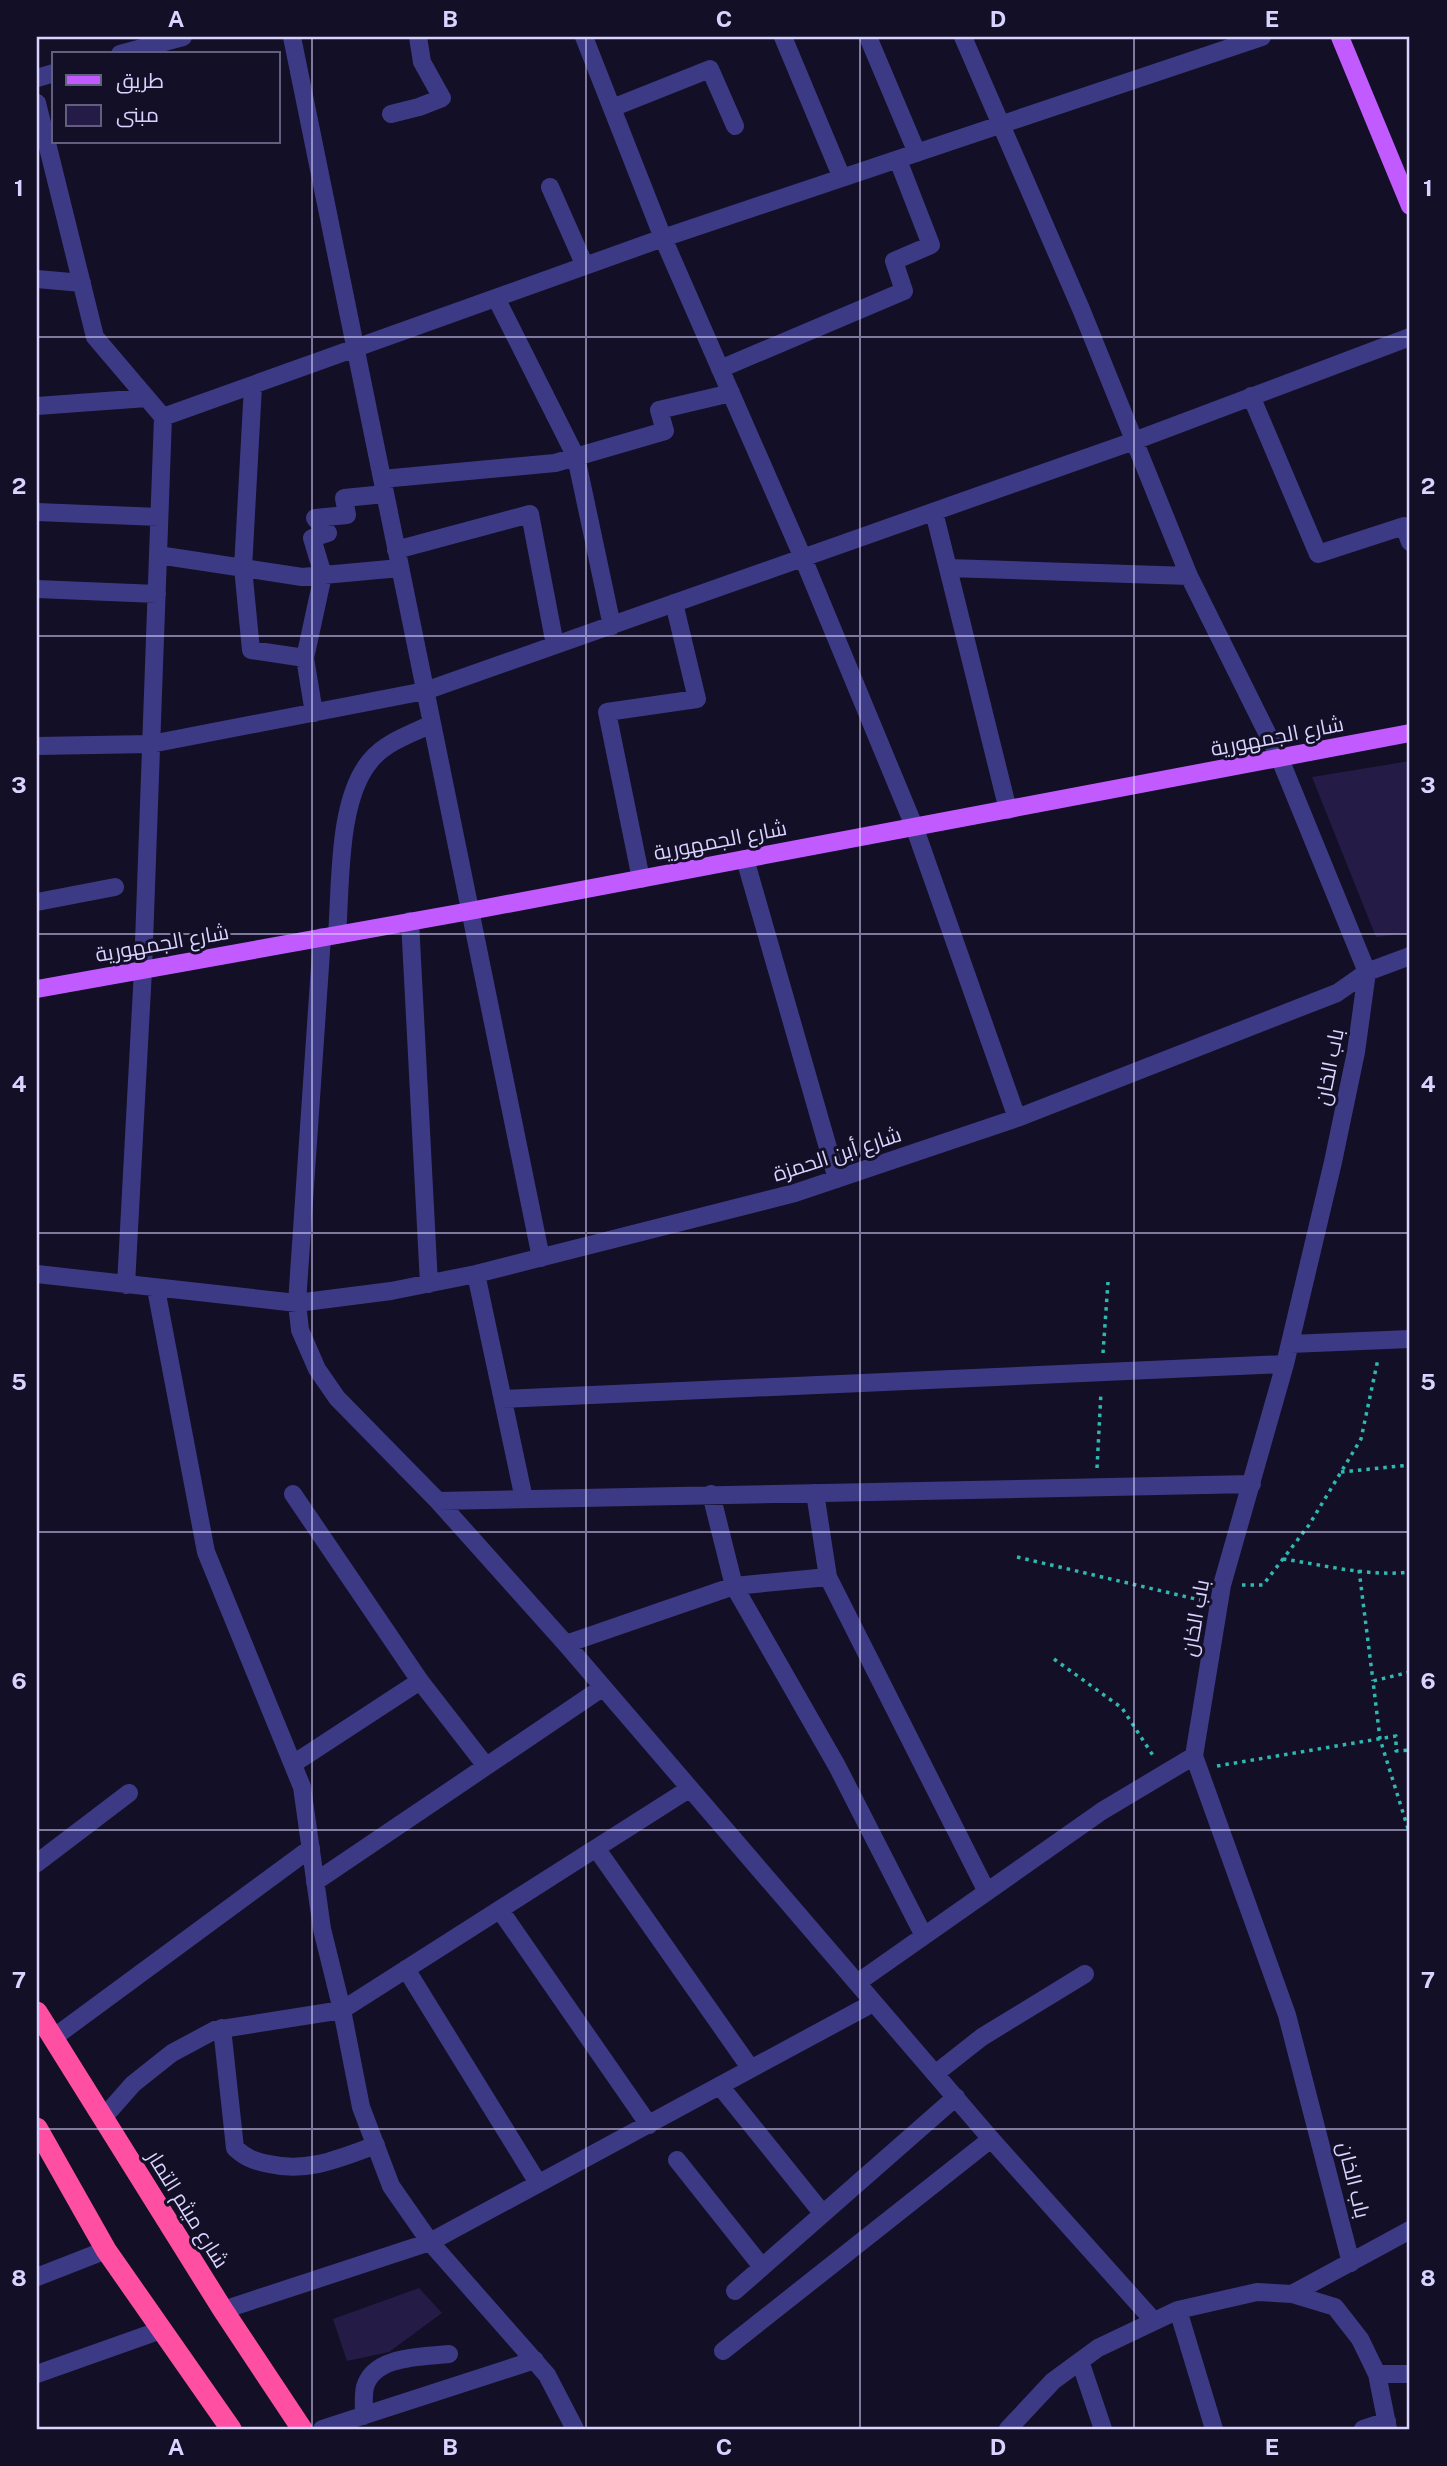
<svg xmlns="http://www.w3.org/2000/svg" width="1447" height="2466" font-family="'Public Sans',Cairo,sans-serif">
	<rect width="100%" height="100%" fill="#130f26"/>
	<!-- building -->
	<path fill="#241b47" d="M1410,761V933L1376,937L1312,777Z
		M419,2288L442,2313L389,2352L347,2361L333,2319Z"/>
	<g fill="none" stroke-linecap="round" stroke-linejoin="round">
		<!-- path -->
		<path stroke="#2fb8b0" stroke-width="3.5" stroke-dasharray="3.5 5" stroke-linecap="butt" d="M1103,1353L1108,1282
			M1097,1468L1101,1392
			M1341,1472L1410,1465
			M1017,1557L1200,1600
			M1283,1559C1324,1565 1369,1577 1410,1572
			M1359,1570L1373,1681
			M1242,1585H1263L1309,1525L1361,1439L1378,1359
			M1054,1659L1122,1708L1154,1757
			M1410,1672L1373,1681L1380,1739L1410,1835
			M1217,1766L1396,1736V1751L1410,1750
			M1410,1952V1986"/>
		<!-- minor -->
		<path stroke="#3d3a85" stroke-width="18" d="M292,37L541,1258
			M584,37L663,238L803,558L914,826L1017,1118
			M783,37L842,178
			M868,37L917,153
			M963,37L1081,309L1189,576L1280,759L1367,972L1356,1052L1333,1162L1285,1364L1222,1585L1194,1756L1287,2015L1351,2263
			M120,54L183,37
			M37,78L54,73
			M37,103L95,337L163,417L143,970L126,1285
			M612,108L710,69L735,126
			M391,114L419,107L442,98L422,62L418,37
			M550,187L585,266
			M37,279L82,283
			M496,298L576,457L612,626
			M720,369L904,291L894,261L931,245L898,160
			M253,386L243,568L251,650L305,658L314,713
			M1251,396L1318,554L1404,526L1410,542
			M37,406L147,398
			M163,417L663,238L1262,37
			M382,479L555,463L665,431L659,410L731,393
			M37,512L159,517
			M934,512L1008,810
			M396,550L530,514L555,645
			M158,555L302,577L400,568
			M948,568L1189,576
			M37,589L157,594
			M305,658L323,575L312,538L328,533L315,518L347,515L344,498L385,494
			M37,746L151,744L425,691L1134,441L1410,337
			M745,859L837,1179
			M641,879L607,712L697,699L674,603
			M37,902L115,887
			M410,921L429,1284
			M337,935C341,885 337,799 371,760C386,742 411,734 432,724
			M322,937L297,1303L300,1330L317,1369L337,1398L438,1501L566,1644L991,2139L1153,2320
			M37,1274L297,1303L391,1291L476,1274L795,1193L1017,1118L1337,993L1367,972L1410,956
			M476,1274L524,1499
			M156,1289L206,1552L302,1787L322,1929L342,2010L361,2107L391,2186L430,2242L547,2375L575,2429
			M1290,1344L1410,1339
			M503,1399L1285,1364
			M815,1493L828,1577L987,1892
			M293,1494L420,1681L486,1766
			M711,1494L734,1586L837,1766L924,1936
			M438,1501L1252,1484
			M566,1644L734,1586L828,1577
			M293,1764L420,1681
			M596,1848L751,2069
			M37,1863L129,1793
			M315,1882L602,1688
			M500,1910L649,2125
			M406,1969L538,2183
			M857,1983L1102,1811L1194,1756
			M222,2028L235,2148C246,2158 254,2161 269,2164C308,2173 340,2158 376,2145
			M53,2038L311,1848
			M935,2074L982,2037L1085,1974
			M720,2086L823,2214
			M103,2118L133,2084L172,2053L215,2030L342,2010L689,1789
			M677,2160L762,2267
			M37,2277L106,2250
			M735,2291L956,2097
			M1292,2294L1410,2230
			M223,2310L430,2242L873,2003
			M1178,2310L1214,2429
			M723,2351L991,2139
			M1080,2361L1103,2429
			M37,2374L161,2330
			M1377,2374H1410
			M364,2416C364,2407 363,2396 365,2387C374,2355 423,2357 449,2354
			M322,2429L535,2360
			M1008,2429L1053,2381L1098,2348L1178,2310L1257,2292L1292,2294L1335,2307L1360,2339L1377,2374L1388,2429
			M1363,2429L1387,2421"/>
		<!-- major -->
		<path stroke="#c25bff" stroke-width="18" d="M1340,37L1410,206
			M37,989L470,911L1410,733"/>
		<!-- highway -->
		<path stroke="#ff4fa3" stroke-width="21" d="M37,2012L223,2310L302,2429
			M37,2128L106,2250L231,2429"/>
	</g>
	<!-- grid -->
	<path fill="none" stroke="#d9d4ff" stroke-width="2" stroke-opacity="0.55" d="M312,37V2429M586,37V2429M860,37V2429M1134,37V2429M37,337H1410M37,636H1410M37,934H1410M37,1233H1410M37,1532H1410M37,1830H1410M37,2129H1410"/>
	<g text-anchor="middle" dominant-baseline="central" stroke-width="6" stroke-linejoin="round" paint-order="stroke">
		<!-- street labels -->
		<g font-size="21" fill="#d9d4ff" stroke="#130f26">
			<text transform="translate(1277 736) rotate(-11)">شارع الجمهورية</text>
			<text transform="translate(720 840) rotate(-11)">شارع الجمهورية</text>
			<text transform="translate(162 943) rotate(-10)">شارع الجمهورية</text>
			<text transform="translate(1329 1067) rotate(-79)">باب الخان</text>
			<text transform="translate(837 1154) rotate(-18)">شارع أبن الحمزة</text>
			<text transform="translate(1195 1618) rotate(-80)">باب الخان</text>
			<text transform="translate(1354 2180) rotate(76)">باب الخان</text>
			<text transform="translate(188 2209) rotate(58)">شارع ميثم التمار</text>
		</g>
	</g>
	<!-- border -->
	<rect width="1447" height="2466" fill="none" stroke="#130f26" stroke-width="77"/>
	<!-- legend -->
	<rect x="52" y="52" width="228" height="91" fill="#130f26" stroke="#625e7d" stroke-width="2"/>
	<rect x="66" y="75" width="35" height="10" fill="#c25bff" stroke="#625e7d" stroke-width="2"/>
	<text x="116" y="88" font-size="21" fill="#d9d4ff">طريق</text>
	<rect x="66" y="105" width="35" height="21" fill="#241b47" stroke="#625e7d" stroke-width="2"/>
	<text x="116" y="122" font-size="21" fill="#d9d4ff">مبنى</text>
	<rect x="38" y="38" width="1370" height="2390" fill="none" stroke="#d9d4ff" stroke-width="2.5"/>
	<g font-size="23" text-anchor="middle" font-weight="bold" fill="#d9d4ff">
		<text x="176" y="27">A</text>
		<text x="450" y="27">B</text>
		<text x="724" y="27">C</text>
		<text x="998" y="27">D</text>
		<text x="1272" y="27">E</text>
		<text x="19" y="196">1</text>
		<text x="1428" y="196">1</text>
		<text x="19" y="494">2</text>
		<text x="1428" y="494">2</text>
		<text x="19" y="793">3</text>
		<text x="1428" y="793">3</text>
		<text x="19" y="1092">4</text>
		<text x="1428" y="1092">4</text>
		<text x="19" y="1390">5</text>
		<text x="1428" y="1390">5</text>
		<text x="19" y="1689">6</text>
		<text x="1428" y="1689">6</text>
		<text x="19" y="1988">7</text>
		<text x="1428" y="1988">7</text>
		<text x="19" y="2286">8</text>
		<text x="1428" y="2286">8</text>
		<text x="176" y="2455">A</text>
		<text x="450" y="2455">B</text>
		<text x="724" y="2455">C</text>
		<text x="998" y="2455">D</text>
		<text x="1272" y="2455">E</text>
	</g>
</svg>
